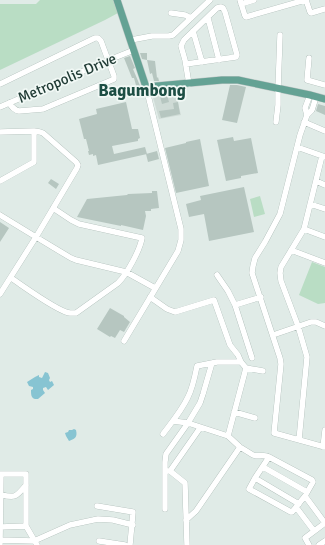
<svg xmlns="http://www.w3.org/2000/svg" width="325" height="545" font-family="Signika,sans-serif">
	<rect width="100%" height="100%" fill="#e0ebe7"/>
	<!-- built -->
	<path fill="#cfdbd6" d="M174,87L181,115L159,119L151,90Z"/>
	<!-- green -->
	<path fill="#b9ddc4" d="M40,0H113L118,13L105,20L0,70V4H36Z
		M260,196L265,214L254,217L250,199Z
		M312,262L325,267V303L318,304L299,295Z"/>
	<!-- water -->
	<path fill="#87c4d2" d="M45,372L48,373L50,378L49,380L50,382L52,381L54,385L48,390L46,387L43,388V390L45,393L38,399H35C31,398 31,394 31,390L33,389V387L29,386L27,382L35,377L39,375V377L42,378Z
		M74,429L76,430C78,438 74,439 69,441L66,436L65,433L68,432L69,430H72Z"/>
	<!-- building -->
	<path fill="#b6c6c0" d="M140,53H147V60L142,59Z
		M130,56L135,68L133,69L141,88L137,89L134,78H132L124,58Z
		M147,60L155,61L157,78L158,77L159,81H154L152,73L150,74Z
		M230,85H237L246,87L237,123L222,120Z
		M166,91L169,102L162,104L159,93Z
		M126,102L132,129H138L140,138L138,139V141L112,146L114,154L145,147L147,154L98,165L96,155L93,156V154L89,155L88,151H89L86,139H84L79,119L97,114L96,109Z
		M178,102L180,114L161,118L159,111L174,109L173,103Z
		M318,104L325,106V115L316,111Z
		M233,137L234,141L251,138L258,173L241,176V178L226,181L217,140Z
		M200,139L209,186L176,193L165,148L186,143V142Z
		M157,151L159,159L148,162L146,154Z
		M51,179L59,184L56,189L48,183Z
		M244,187L254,232L209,241L204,214L189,217L186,204L201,200L200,196Z
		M152,191H157L159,208L151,209V211H145L146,216L143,230L121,225V226L77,217L87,199L127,195L128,194L152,193Z
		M0,222L9,228L0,242Z
		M110,308L124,316V317L130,322L124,332L120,330L115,338L111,336L110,337L97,329Z"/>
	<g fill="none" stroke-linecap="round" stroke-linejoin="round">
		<defs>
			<path id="minor" d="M240,0L245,16L246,17L305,0
				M306,0L310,12L311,13L325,9
				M241,4L254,0
				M171,13L185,15L191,18
				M208,18L219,60
				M193,31L202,62
				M131,40L152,36H169L173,35L210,0
				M309,58L307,80L325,85
				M186,64L236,57L237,55L225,12L223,8L221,7L217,8L184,40L181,46L185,60L189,84
				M0,84L95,38H98L101,41L114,76V79L112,80L43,109L19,111C14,110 12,107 9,103
				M316,97L312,110L307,115L300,135L280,214L265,242L255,258L253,266L252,273L280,358L281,364L274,433L325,447
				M0,107L109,60L134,50
				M307,115L305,108L310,95
				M276,122L278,105V89L280,35
				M304,122L325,131
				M0,132L34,131L40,132L43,133L76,162L78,165L77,168L36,237L0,294
				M297,147L325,157
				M0,181L34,162V131
				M316,181L325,185
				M310,204L325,209
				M0,215L36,237L71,258L76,260L126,272L155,288
				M304,229L325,237
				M291,250L325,263
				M217,275L228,291L235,305L252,358
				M11,278C22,285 58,312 70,313C72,313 74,313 76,313L118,283C127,274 140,250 142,238L79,224L71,220L53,208
				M150,297L167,309L175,312L214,300L230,345L238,355L241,362L246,368L263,371
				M235,305L261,297
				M273,335L311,322H316L325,326
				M124,341L178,251L181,240V229L146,87
				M234,412L255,418
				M173,421L188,423L228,436L240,447L253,455C258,457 263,454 269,457L312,480L313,482L305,496L292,512H291L249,489L255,478L269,457
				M163,434C172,422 182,410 188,397C193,387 195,376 197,366L217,362H241
				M228,436L246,368
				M299,440L307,357L298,326L281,281L280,273L281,267L304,229L322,156
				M323,447L325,430
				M263,467L307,492
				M167,471H170L200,428
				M170,471L185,483L187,545
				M0,474H26V526L37,545
				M255,478L299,504
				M1,495C16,498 16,497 26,485
				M305,496L325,523
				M97,506L133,512L130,545
				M296,507L314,531
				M165,509V462L166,454L188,423L200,403L203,394L212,363
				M186,520L196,511L240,447
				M1,527L26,526
				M0,540L34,541L70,525L98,519L113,520L133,525
				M99,541L125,545
				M0,545L1,474
				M309,545L305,538L325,523
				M319,545L325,541"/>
			<path id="major" d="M117,0L146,87L222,80H238L310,95L325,99"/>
		</defs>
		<!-- minor casing -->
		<use href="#minor" stroke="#a3b3ae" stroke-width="6"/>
		<!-- major casing -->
		<use href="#major" stroke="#c1c8c7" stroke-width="8"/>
		<!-- minor -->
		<use href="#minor" stroke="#fff" stroke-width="5.5"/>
		<!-- major -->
		<use href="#major" stroke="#64a294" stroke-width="7"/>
	</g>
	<g text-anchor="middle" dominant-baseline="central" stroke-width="3.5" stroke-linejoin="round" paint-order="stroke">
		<!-- street labels -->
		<g font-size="15" fill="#213c36" stroke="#f1f8f5">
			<text transform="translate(67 78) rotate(-23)">Metropolis Drive</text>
		</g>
		<!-- quarter labels -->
		<g font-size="17" font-weight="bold" fill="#1d4e44" stroke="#f1f8f5">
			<text x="142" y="90">Bagumbong</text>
		</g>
	</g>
</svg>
